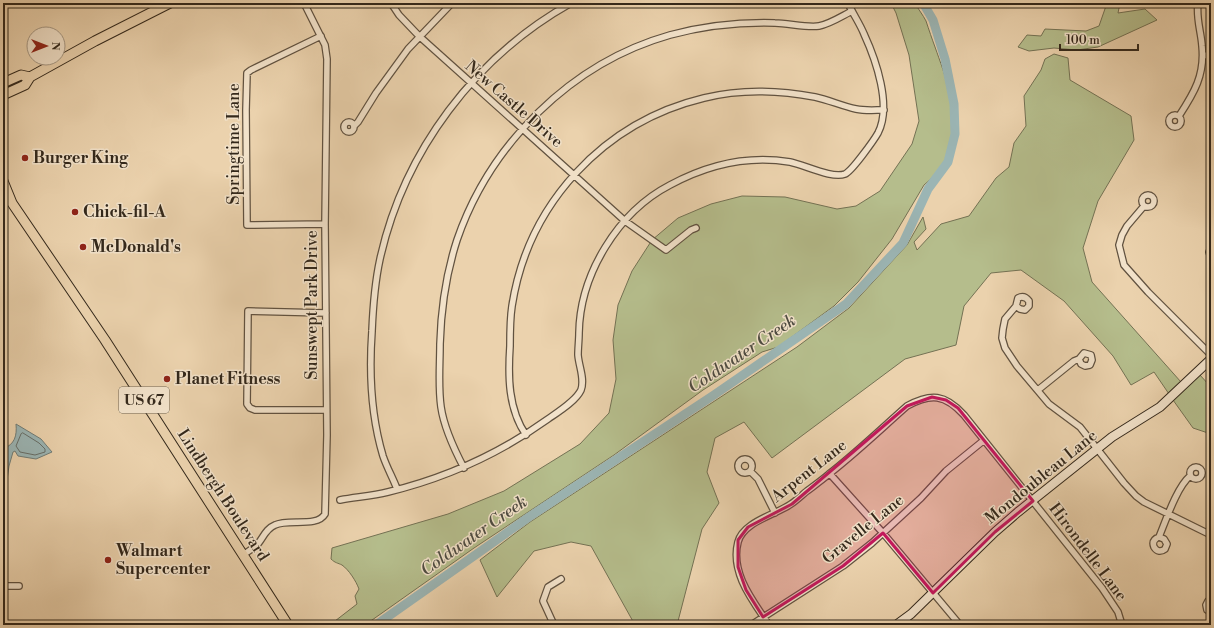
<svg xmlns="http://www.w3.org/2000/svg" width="1214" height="628" font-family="'Libre Bodoni',serif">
	<rect width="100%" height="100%" fill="#ebd2ad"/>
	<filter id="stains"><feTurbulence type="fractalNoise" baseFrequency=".005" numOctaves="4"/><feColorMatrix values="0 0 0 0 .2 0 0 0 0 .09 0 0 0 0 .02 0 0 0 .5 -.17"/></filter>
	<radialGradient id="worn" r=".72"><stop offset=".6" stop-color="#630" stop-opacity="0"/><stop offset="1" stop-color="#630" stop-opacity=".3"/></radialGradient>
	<!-- green -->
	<path fill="#b5bd8c" stroke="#747254" d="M891,3H915C918,9 923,15 926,21C929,30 932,39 935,47C945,75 959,112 952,142C948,159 938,174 924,185L892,239L858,282L834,306L778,347L762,352L703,390L614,455L474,548L365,625H334L335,621L357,604L355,596L359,589C356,581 349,570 342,565C338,563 335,563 331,559L332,548L448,514L504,491L580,444L609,413L616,379L613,340L618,305L632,271L652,240L678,218L711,204L742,196L785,197L837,209L856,206L880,191L912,144L919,121L909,55L896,13Z
		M1107,3H1120L1118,13L1145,9L1157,20L1098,47L1077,50L1054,48L1029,51L1018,47L1027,35L1041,36L1045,29L1086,31L1099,26Z
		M1054,54L1068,58L1070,80L1131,116L1134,140L1098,201L1083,248L1092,282L1181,382L1169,394L1154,372L1131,385L1113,356L1064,301L1021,270L991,273L964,306L956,345L905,359L772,458L744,422L715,438L707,472L719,503L702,529L677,625H635L591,546L571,542L534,551L497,597L480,560L530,522L797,347L849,308L907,245L923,217L926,229L914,242L917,250L941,224L969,216L996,178L1009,167L1014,143L1026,126L1024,96L1041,70L1045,59Z
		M1199,374L1211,387V434L1193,428L1173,400Z"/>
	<!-- water -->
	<path fill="#9bb5b4" stroke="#717d77" d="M16,424L41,439L52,452L36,459L18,456L15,451L13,452L9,466L3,509V449C15,444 17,436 16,424Z"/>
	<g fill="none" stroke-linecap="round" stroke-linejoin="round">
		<!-- shore -->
		<path stroke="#676e68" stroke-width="1" d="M23,433L39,443L45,449V452L35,455L20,452L16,446L21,434Z"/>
		<!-- river -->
		<path stroke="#9bb5b4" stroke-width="9" d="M376,625L529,517L714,395L846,304L903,243L928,189L948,162L955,134L954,104L945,59L933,20L923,3"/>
		<defs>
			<path id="street" d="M391,3L399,15L419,36L625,221L666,250L691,230L696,228
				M321,36L251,70L247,73L246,110L247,225L325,224
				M1203,55L1211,56
				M1169 121a6 6 0 1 1 12 0a6 6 0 1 1-12 0Z
				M1179,116C1194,93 1205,75 1202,46C1201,31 1196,19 1198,3
				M344 127a5 5 0 1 1 10 0a5 5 0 1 1-10 0Z
				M354,126L358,122L376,93L408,49L452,3
				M1142 201a6 6 0 1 1 12 0a6 6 0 1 1-12 0Z
				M1144,206L1127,226L1122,235L1119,245L1124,265L1148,292L1211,355
				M1211,248L1209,252L1211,258
				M1016,306L1020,309L1025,310L1029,306V301C1026,297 1022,296 1018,298L1016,306L1005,319L1003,329L1002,338L1005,348L1017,366L1049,404L1080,427L1124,483L1136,496L1144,502L1211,535
				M1038,390L1074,361L1079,359L1084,353L1091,355L1092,360L1090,365L1085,366L1081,364L1079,359
				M325,410H255L250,408L247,404L248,311L326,313
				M526,435C508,409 508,376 510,346C510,332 510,319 512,306C528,203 604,122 704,98C740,89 778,90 815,97C829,100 842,106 856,109C865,111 875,110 884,110
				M738 466a7 7 0 1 1 14 0a7 7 0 1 1-14 0Z
				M1190 473a6 6 0 1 1 12 0a6 6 0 1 1-12 0Z
				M464,468C454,449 444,428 441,407C438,386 440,365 440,344C441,309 446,274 457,240C490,144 571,63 670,35C704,26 740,22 775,23C788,23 807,28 819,26C830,24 842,16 852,11
				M750,471L758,479L775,513
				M830,474L883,533L960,625
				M397,489C393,478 387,468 383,456C371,416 369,373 372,331C373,307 375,282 380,259C404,151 475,57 571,3
				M340,500C356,497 372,496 388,492C446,478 499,454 548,419C558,412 576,401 581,390C585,379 579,367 578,355C578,348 579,340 579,333C580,274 618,212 670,185C707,165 748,155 790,162C805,165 832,179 845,174C852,171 874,140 878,133C892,106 876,60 864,34C860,24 853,14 848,3
				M1159,537L1164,539L1167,544L1165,549C1161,552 1157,552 1154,547C1152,542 1154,539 1159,537C1166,520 1177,487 1190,476
				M243,555C247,552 252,549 256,546C263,539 265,529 275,525C288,518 317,528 325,514L327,435L325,224L327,59L325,45L304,3
				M3,586H19
				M1211,599L1208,601L1206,605L1207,610L1211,612
				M554,625L543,601L548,587L561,579
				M751,625L843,566L872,543L921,498L946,471L983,441
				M769,625C753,601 730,573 738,542C743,522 775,515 791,504C797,500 802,495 807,491C815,485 822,480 829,474C856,453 881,429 907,406C931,393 945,394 964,415L1102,588L1118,612L1122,625"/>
			<path id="secondary" d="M896,625L911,614L995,532L1018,512L1112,437L1160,407L1211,359"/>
			<path id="primary" d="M3,83L21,75L30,77
				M3,95L25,85L30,77L95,41L170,3
				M3,181L12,203L105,340L288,625"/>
		</defs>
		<!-- street casing -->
		<use href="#street" stroke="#615240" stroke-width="8"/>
		<!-- secondary casing -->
		<use href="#secondary" stroke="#33281b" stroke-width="10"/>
		<!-- primary casing -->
		<use href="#primary" stroke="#33281b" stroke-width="11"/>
		<!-- street -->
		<use href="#street" stroke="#f2e2ca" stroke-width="5.5"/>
		<!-- secondary -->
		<use href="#secondary" stroke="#f2e2ca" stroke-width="8"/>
		<!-- primary -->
		<use href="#primary" stroke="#ebd2ad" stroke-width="9"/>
	</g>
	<!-- marked area -->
	<path fill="#c2185b" fill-opacity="0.2" stroke="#c2185b" stroke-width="3" stroke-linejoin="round" d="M932,397L946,400L958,408L1033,501L995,532L933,593L883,533L843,566L763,617L746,590L738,567V540L748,527L792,504L907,406Z"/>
	<!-- markers -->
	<g fill="#8f2418" stroke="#f2e2ca" stroke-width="1.5">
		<circle cx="25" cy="158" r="4"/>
		<circle cx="75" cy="212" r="4"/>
		<circle cx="83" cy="247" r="4"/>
		<circle cx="167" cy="379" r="4"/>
		<circle cx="108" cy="560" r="4"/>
	</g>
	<g text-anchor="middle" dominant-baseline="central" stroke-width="3" stroke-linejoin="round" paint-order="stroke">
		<!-- shield labels -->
		<rect fill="#f2e2ca" stroke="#6c6050" stroke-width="1" x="119" y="387" width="50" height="26" rx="3"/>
		<g font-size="15" font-weight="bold" fill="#33281b">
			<text x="144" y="400">US 67</text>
		</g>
		<!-- street labels -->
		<g font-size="16" fill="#33281b" stroke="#f2e2ca">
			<text transform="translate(514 104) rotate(41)">New Castle Drive</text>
			<text transform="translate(234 144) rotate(-90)">Springtime Lane</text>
			<text transform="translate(312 305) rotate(-90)">Sunswept Park Drive</text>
			<text transform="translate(809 471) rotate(-38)">Arpent Lane</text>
			<text transform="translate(1041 477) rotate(-39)">Mondoubleau Lane</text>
			<text transform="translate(223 495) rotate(57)">Lindbergh Boulevard</text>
			<text transform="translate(863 529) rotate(-39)">Gravelle Lane</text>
			<text transform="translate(1088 552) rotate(53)">Hirondelle Lane</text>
		</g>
		<!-- poi labels -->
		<g font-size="16" font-weight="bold" fill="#33281b" stroke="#f2e2ca" text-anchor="start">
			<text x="33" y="158">Burger King</text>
			<text x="83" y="212">Chick-fil-A</text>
			<text x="91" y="247">McDonald's</text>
			<text x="175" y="379">Planet Fitness</text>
			<text x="116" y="551">Walmart<tspan x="116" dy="18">Supercenter</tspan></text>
		</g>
		<!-- water labels -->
		<g font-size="17" font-style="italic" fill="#4d4b41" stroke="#f2e2ca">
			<text transform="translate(742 354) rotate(-34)">Coldwater Creek</text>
			<text transform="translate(474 536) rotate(-35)">Coldwater Creek</text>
		</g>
	</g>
	<!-- margin -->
	<rect width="1214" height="628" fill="none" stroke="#ebd2ad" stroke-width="16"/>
	<rect x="4" y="4" width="1206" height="620" fill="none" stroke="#33281b" stroke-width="2"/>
	<rect x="8" y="8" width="1198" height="612" fill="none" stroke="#33281b"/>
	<!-- north arrow -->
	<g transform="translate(46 46) rotate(90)"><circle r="19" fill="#f2e2ca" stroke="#a69884"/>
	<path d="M0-3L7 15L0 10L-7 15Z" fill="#8f2418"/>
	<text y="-6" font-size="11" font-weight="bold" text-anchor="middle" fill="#33281b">N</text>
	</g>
	<!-- scale -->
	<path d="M1060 44v6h78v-6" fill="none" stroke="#33281b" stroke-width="2"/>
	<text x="1066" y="44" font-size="12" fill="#33281b" stroke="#f2e2ca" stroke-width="3" paint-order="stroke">100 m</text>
	<rect width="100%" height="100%" filter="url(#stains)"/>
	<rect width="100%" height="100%" fill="url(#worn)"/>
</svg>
